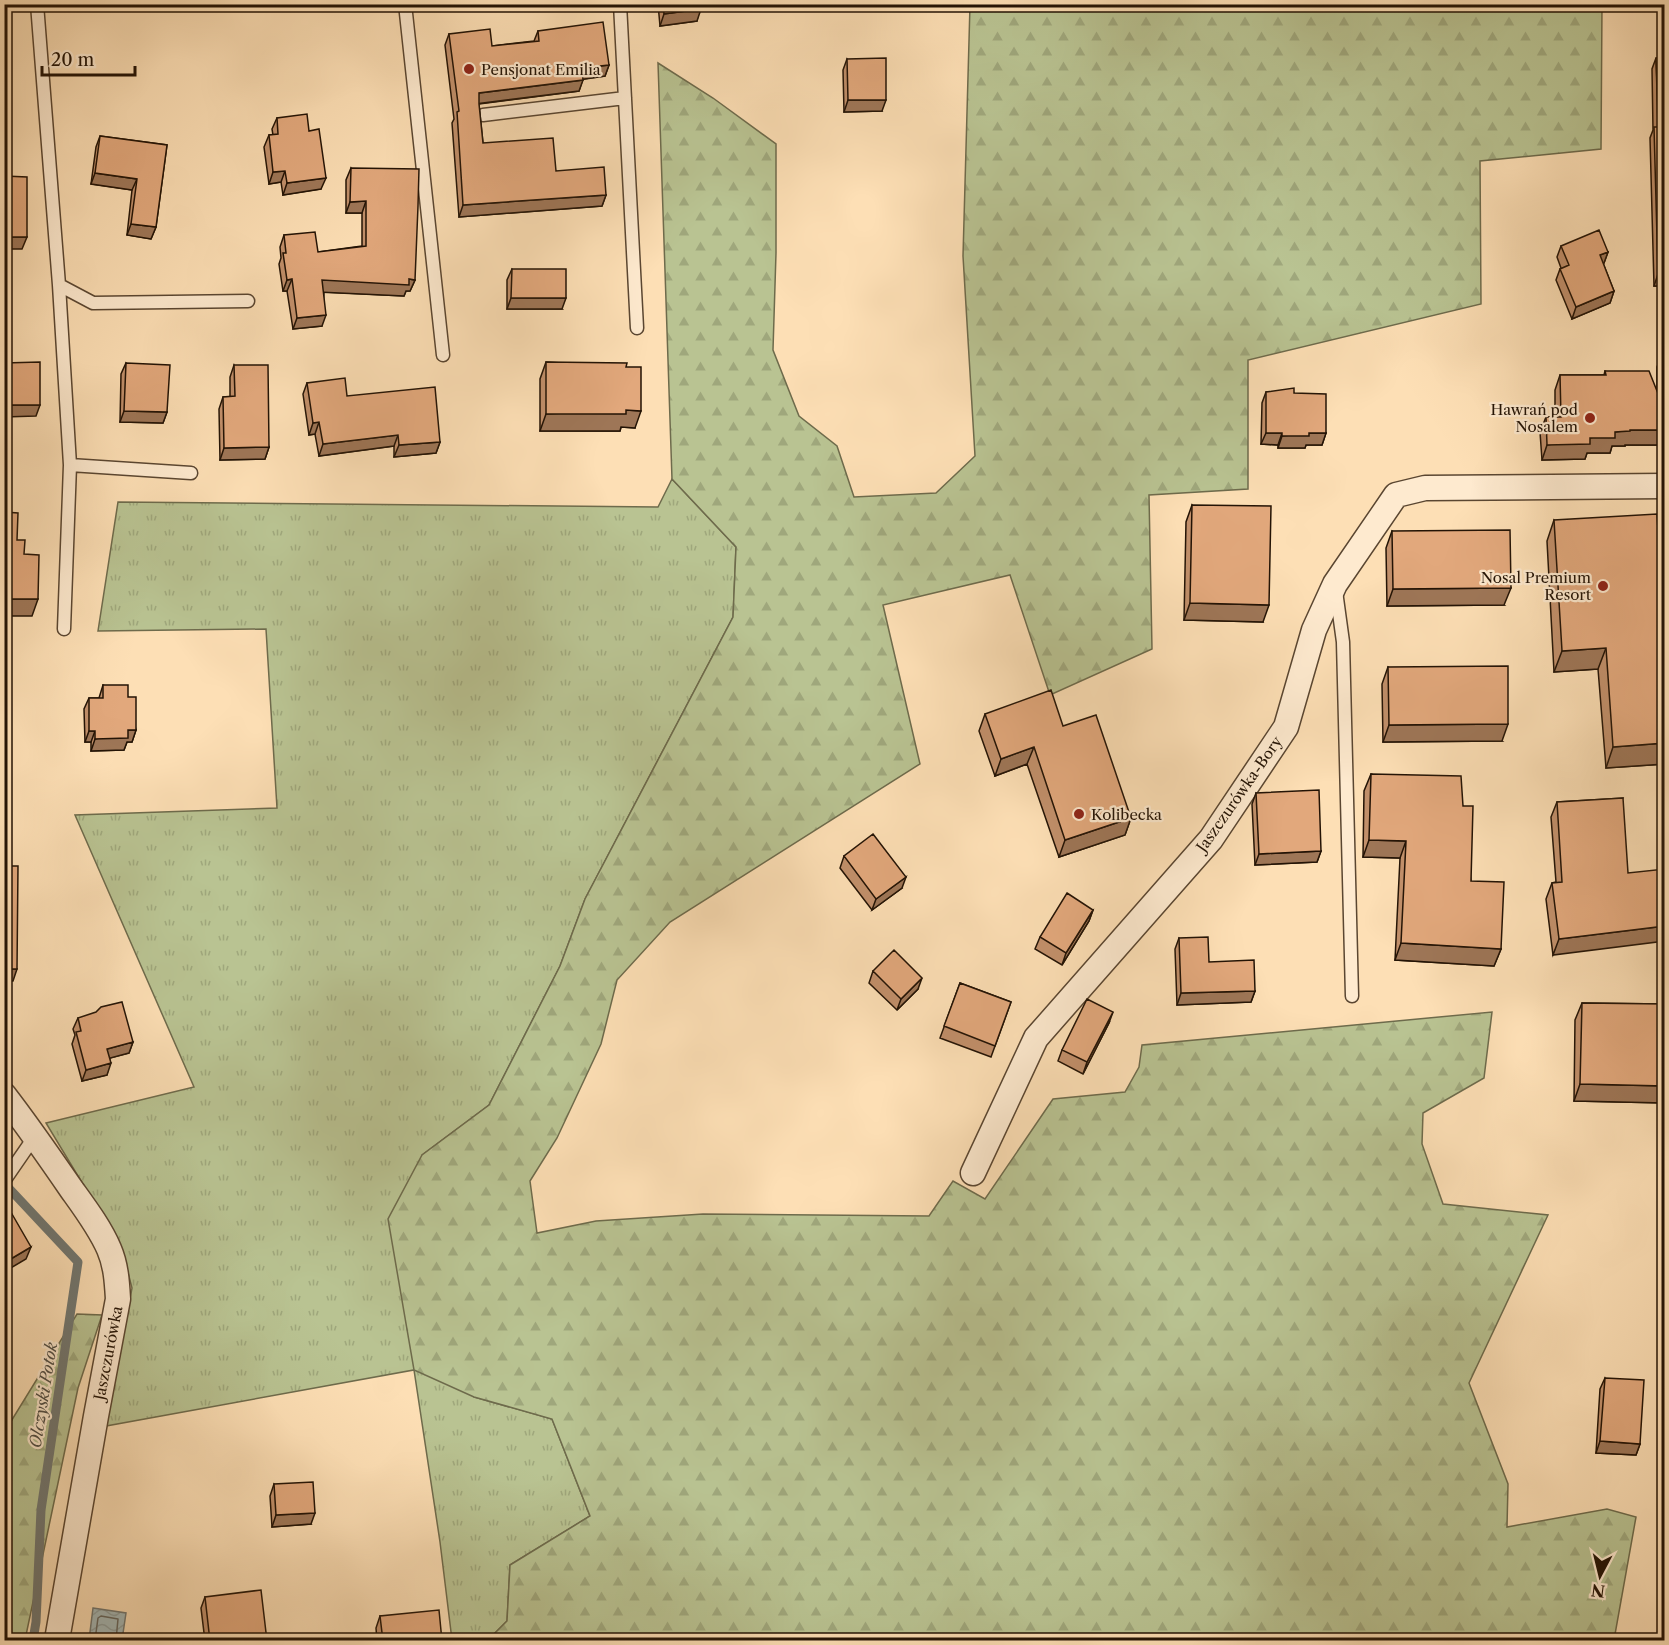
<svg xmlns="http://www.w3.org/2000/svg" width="1669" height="1645" font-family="'Libre Caslon Text',serif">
	<defs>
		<pattern id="grass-tufts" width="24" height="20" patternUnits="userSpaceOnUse" patternTransform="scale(1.5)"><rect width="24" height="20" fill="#b9c392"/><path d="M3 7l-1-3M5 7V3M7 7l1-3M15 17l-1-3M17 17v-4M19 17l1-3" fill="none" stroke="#9fa77c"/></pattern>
		<pattern id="forest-firs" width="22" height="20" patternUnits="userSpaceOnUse" patternTransform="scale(1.5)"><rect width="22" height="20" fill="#b9c392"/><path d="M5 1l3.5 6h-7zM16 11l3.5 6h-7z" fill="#9fa77c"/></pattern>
		<pattern id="water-waves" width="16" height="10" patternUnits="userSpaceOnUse" patternTransform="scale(1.5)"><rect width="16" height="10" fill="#a5bab9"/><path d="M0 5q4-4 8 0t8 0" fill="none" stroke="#8e9f9e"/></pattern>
	</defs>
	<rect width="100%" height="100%" fill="#fddfb5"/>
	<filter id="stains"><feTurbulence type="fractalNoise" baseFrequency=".00333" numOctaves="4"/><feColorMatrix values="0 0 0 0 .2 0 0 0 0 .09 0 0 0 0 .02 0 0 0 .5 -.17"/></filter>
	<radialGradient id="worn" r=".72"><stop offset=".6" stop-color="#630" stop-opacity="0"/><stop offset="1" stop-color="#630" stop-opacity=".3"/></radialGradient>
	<!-- grass -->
	<path fill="url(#grass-tufts)" stroke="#6e6b4c" stroke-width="1.5" d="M672,479L736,547L733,617L585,899L560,966L489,1105L422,1155L474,1397L552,1419L590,1516L510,1565L507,1621L488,1640H452L440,1542L414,1370L106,1426L132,1288L122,1249L46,1123L194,1087L75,815L277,808L266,629L98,631L118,502L658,507Z"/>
	<!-- forest -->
	<path fill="url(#forest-firs)" stroke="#6e6b4c" stroke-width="1.5" d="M970,5H1602L1601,149L1480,161L1481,304L1248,360V489L1149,495L1152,649L1050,695L1010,575L883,605L920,764L670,922L617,980L601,1044L557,1138L530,1181L537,1233L596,1221L703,1214L929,1216L953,1181L985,1199L1053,1099L1125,1092L1139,1067L1142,1045L1492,1012L1484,1078L1423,1113L1422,1144L1443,1204L1548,1215L1469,1383L1508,1484L1507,1527L1607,1509L1636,1517L1614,1640H488L507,1621L510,1565L590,1516L552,1419L474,1397L414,1370L388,1219L422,1155L489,1105L560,966L585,899L733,617L736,547L672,479L658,63L713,98L776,144V253L773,350L799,416L837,446L854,497L936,493L975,456L963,256Z
		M77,1314L102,1315L78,1388L25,1640H5V1418L10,1423Z"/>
	<!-- water -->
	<path fill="url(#water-waves)" stroke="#717771" stroke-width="1.5" d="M93,1608L126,1613L122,1640H89Z"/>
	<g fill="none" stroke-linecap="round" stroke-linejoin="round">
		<!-- shore -->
		<path stroke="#64665f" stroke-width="1.5" d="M95,1640L98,1618L101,1616L118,1619L116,1640"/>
		<!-- stream -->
		<path stroke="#717771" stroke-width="9" d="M4,1183L78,1262L41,1510L36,1622L33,1640"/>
		<defs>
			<path id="lane" d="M37,4L59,285L93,303L248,301
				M405,4L443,355
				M620,4L637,328
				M483,115L625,98
				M59,285L70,465L64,629
				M70,465L191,473
				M1336,591L1343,642L1352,996
				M4,1181L35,1136"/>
			<path id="street" d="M4,1095C28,1126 50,1158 72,1190C85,1208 100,1228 109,1249C116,1265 117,1282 118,1299L96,1416L57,1640
				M973,1173L1036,1038L1211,839L1286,727L1314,630L1335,584L1396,495L1425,488L1664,486"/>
		</defs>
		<!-- lane casing -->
		<use href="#lane" stroke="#5a4631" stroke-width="15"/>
		<!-- street casing -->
		<use href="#street" stroke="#5a4631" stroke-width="27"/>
		<!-- path -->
		<path stroke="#231305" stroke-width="4" stroke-dasharray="4.5 3" stroke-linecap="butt" d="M1658,1640L1664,1585"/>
		<!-- lane -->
		<use href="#lane" stroke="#feeacf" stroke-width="12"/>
		<!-- street -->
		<use href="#street" stroke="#feeacf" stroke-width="24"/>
	</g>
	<!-- wall -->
	<path fill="#c2906b" stroke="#231305" stroke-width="1.5" d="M658,4H700L697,21L660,26Z
		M538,31L609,65L605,76L583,79L579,91L479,104L483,143L556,171L606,195L602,206L459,217L452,123L454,119L445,45L449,34L492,46L534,41Z
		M1656,58L1665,286H1654L1650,138L1653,130L1652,69Z
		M847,59L882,111L844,112L843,70Z
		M277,118L309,131L321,189L283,195L281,182L269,184L264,147L269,135H273L272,129Z
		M100,136L167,145L156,227L151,239L127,235L132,190L91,184L96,147Z
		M351,168L415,280L410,291H406L404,296L324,292L322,326L293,329L287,291H283L279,264L281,258L280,247L284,235L318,252L362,246V213H346V180Z
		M1561,246L1608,252L1604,263H1603L1614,291L1610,303L1572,319L1556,280L1560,269L1561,268L1557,257Z
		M512,269L562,309H507V280Z
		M1663,352L1665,445H1625V446H1612L1610,453H1587L1585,459L1542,460L1540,432L1546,417H1555V390L1560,375H1604L1605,371L1657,392V367Z
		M546,362L626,367L635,428L621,427L620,431H540V379Z
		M126,363L167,412L163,423L120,422L121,374Z
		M234,365L269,447L265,459L220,460L219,409L223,397H230V377Z
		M307,383L347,396L440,442L436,453L394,457V446L319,456L315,434L309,435L303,394Z
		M1266,392L1294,393L1326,433L1322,445H1306L1305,448H1278V445L1261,444L1262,403Z
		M1192,505L1263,622L1184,620L1186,522Z
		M1554,520L1665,638V764L1606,768L1598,669L1554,672L1547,541Z
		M1392,531L1504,605L1387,606L1386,548Z
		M1388,667L1502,741L1383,742L1382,684Z
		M103,685L128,697L136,730L132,742H127L124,750L91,751V742H85L84,709L89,698H99Z
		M985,714L1063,726L1131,818L1125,835L1059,857L1027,764L995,776L979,731Z
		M1371,774L1463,806L1471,881L1501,949L1494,966L1395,960L1400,858L1363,857L1364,791Z
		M1256,793L1321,851L1317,862L1255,865L1252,804Z
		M1623,798L1553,955L1546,899L1552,883L1556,882L1551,817L1557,802Z
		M844,856L902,888L872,910L840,868Z
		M1093,910L1089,921L1062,965L1035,949L1040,937Z
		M1179,938L1209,962L1255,991L1251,1002L1177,1005L1175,949Z
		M873,971L918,989L897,1010L869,983Z
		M960,983L1011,1002L991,1057L940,1038Z
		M1582,1003L1665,1004V1103L1574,1101L1575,1020Z
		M78,1018L133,1042L129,1053L110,1058L107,1075L82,1081L72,1044L75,1035L73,1029Z
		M1109,1023L1083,1074L1058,1061L1062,1050Z
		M1605,1378L1640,1444L1636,1455L1596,1453L1600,1389Z
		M274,1484L311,1524L272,1527L270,1496Z
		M205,1597L267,1641H205L201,1608Z
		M380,1616L442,1641H377L376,1628Z"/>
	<!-- shaded-wall -->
	<path fill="#9e7657" stroke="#231305" stroke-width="1.5" d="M136,4H178L134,10Z
		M701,9L697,21L660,26L664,14Z
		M609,65L605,76L578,80L582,68Z
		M583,80L579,91L475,104L479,93Z
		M848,100H886L882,111L844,112Z
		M285,171L281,182L269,184L273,172Z
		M95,173L137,179L132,190L91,184Z
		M326,178L321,189L283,195L287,183Z
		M606,195L602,206L459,217L463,205Z
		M366,201L362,213H346L350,202Z
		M131,224L156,227L151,239L127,235Z
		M4,237H27L22,249H4Z
		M1608,252L1604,263L1596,267L1600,255Z
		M1658,274H1665V286H1654Z
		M292,279L287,291H283L287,280Z
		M409,279L415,280L410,291H406L404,296L318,292L322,280Z
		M1614,291L1610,303L1572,319L1576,307Z
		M511,298H566L562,309H507Z
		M326,315L322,326L293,329L297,318Z
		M4,405H40L36,416L4,417Z
		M626,410L641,411L635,428L621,427L620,431H540L546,414Z
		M124,411L167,412L163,423L120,422Z
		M319,422L315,434L309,435L313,423Z
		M1630,430H1665V445H1625V446H1612L1610,453H1587L1585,459L1542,460L1547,445L1590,438L1615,432Z
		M1266,433H1282L1278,445L1261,444Z
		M1309,433H1326L1322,445H1306L1305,448H1278L1282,436Z
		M398,435L394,446L319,456L323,444Z
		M440,442L436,453L394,457L399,445Z
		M269,447L265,459L220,460L224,448Z
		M1511,588L1504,605L1387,606L1393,589Z
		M4,599H38L32,616H4Z
		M1190,603L1269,605L1263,622L1184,620Z
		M1606,648L1598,669L1554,672L1562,651Z
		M1508,724L1502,741L1383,742L1389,725Z
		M128,730H136L132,742H127L124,750L91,751L95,739Z
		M89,731H95L91,742H85Z
		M1665,743V764L1606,768L1613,747Z
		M1034,747L1027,764L995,776L1001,759Z
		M1131,818L1125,835L1059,857L1065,840Z
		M1369,840L1406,841L1400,858L1363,857Z
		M1321,851L1317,862L1255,865L1259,854Z
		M906,877L902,888L872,910L876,899Z
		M1093,910L1089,921L1062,965L1066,953Z
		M1665,926V941L1553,955L1559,939Z
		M1401,943L1501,949L1494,966L1395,960Z
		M4,969H17L13,981H4Z
		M922,978L918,989L897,1010L901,999Z
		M1255,991L1251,1002L1177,1005L1181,993Z
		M1113,1012L1109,1023L1083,1074L1087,1062Z
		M133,1042L129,1053L103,1060L107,1049Z
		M111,1063L107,1075L82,1081L86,1070Z
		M1580,1084L1665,1086V1103L1574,1101Z
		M31,1247L26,1259L4,1272V1263Z
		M1600,1441L1640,1444L1636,1455L1596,1453Z
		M315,1513L311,1524L272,1527L276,1515Z"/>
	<!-- building -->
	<path fill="#e2a87c" stroke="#231305" stroke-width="1.5" d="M663,4H700L701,9L664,14Z
		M603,22L609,65L582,68L583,80L479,93V104L483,143L553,138L556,171L604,167L606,195L463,205L457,112L459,111L449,34L490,29L492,46L539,41L538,31Z
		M1665,57V274H1658L1654,127H1658L1656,58Z
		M886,58V100H848L847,59Z
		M307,114L309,131L319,129L326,178L287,183L285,171L273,172L269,135L278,134L277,118Z
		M100,136L167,145L156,227L131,224L137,179L95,173Z
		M351,168L419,169L418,206L415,280L409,279V285L322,280L326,315L297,318L292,279L287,280L283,253H286L284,235L315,232L318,252L366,246V201L350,202Z
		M4,176L27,177V237H4Z
		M1599,230L1608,252L1600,255L1614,291L1576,307L1560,269L1569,265L1561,246Z
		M512,269H566V298H511Z
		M1663,352H1665V430H1630V431L1615,432V438H1590V444L1547,445L1546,417H1561L1560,375H1606L1605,371H1649L1663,406Z
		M40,362V405H4V363Z
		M546,362L627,363L626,367H641V411L626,410V414H546Z
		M126,363L170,365L167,412L124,411Z
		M234,365H268L269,447L224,448L223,397L235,396Z
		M345,378L347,396L435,387L440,442L399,445L398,435L323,444L319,422L313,423L307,383Z
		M1294,388V393L1326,394V433H1309V436H1282V433H1266V392Z
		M1192,505L1271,506L1269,605L1190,603Z
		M4,512L18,513L17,540H25L24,554L39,555L38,599H4Z
		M1657,514L1665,638V743L1613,747L1606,648L1562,651L1554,520Z
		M1510,530L1511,588L1393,589L1392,531Z
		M1508,666V724L1389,725L1388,667Z
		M103,685H128V697H136V730H128V738L95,739V731H89V698H103Z
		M1051,690L1063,726L1096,715L1131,818L1065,840L1034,747L1001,759L985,714Z
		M1371,774L1461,776L1463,806H1473L1471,881L1504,882L1501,949L1401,943L1406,841L1369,840Z
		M1319,790L1321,851L1259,854L1256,793Z
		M1623,798L1628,873L1665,869V926L1559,939L1552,883L1562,882L1557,802Z
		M873,834L906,877L876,899L844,856Z
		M4,866H18L17,969H4Z
		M1067,893L1093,910L1066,953L1040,937Z
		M1208,937L1209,962L1254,960L1255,991L1181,993L1179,938Z
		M894,950L922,978L901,999L873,971Z
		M960,983L1011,1002L995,1046L944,1026Z
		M1087,999L1113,1012L1087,1062L1062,1050Z
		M122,1002L133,1042L107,1049L111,1063L86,1070L76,1032L81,1031L78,1018L96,1012L101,1007Z
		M1582,1003L1665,1004V1086L1580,1084Z
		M12,1214L31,1247L4,1263V1218Z
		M1605,1378L1644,1380L1640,1444L1600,1441Z
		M313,1482L315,1513L276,1515L274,1484Z
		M261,1590L267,1641H210L205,1597Z
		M439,1610L442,1641H383L380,1616Z"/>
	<!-- markers -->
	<g fill="#8f2418" stroke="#feeacf" stroke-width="2">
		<circle cx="469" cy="69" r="6"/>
		<circle cx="1590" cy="418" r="6"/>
		<circle cx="1603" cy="586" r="6"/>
		<circle cx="1079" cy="814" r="6"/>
	</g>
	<g text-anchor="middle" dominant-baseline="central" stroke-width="4.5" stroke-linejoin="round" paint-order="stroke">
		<!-- poi labels -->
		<g font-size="15" fill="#231305" stroke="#feeacf" text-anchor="start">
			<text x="481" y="69">Pensjonat Emilia</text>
			<text x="1578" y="409" text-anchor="end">Hawrań pod<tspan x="1578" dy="17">Nosalem</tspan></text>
			<text x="1591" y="577" text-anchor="end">Nosal Premium<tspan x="1591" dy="17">Resort</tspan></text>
			<text x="1091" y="814">Kolibecka</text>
		</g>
		<!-- street labels -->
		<g font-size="15" fill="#231305" stroke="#feeacf">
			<text transform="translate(1239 794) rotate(-55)">Jaszczurówka-Bory</text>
			<text transform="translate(108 1353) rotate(-79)">Jaszczurówka</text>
		</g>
		<!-- water labels -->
		<g font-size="16" font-style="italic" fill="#504d44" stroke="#feeacf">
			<text transform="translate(43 1395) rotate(-81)">Olczyski Potok</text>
		</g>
	</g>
	<!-- margin -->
	<rect width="1669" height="1645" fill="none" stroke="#fddfb5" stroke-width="24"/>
	<rect x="6" y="6" width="1657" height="1633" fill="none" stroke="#231305" stroke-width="3"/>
	<rect x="12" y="12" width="1645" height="1621" fill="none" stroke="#231305" stroke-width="1.5"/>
	<!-- north arrow -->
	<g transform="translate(1600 1576) rotate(187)" stroke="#feeacf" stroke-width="4.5" paint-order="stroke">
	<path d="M0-4.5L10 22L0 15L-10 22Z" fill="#231305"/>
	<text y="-9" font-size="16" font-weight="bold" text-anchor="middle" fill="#231305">N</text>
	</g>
	<!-- scale -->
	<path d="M42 66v9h93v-9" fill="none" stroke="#231305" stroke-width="3"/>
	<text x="51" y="66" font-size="18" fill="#231305" stroke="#feeacf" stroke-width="4.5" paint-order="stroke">20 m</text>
	<rect width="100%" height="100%" filter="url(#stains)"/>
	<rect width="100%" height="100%" fill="url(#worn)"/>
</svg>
